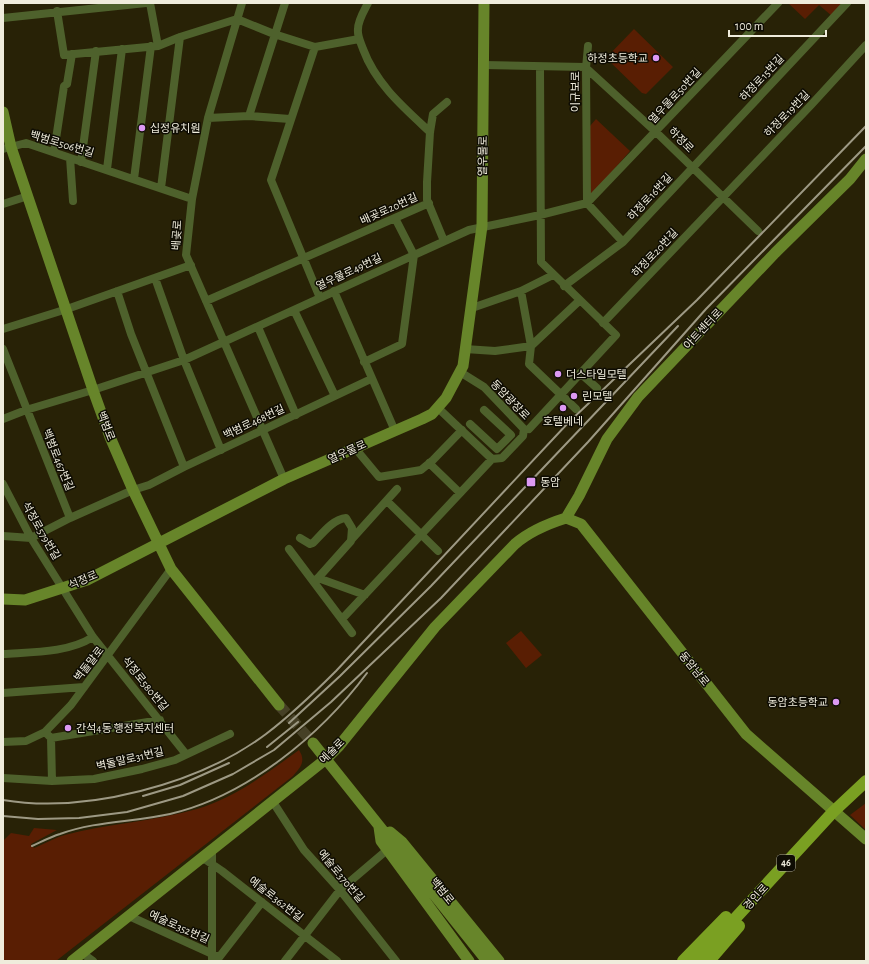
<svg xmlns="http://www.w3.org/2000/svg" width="869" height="964" font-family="'Alegreya Sans','Noto Sans KR',sans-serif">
	<rect width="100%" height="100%" fill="#282206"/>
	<!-- green -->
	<path fill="#591e03" d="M788,3H844L832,16L819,5L805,19Z
		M634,29L673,67L646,94L642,93L606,58Z
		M596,119L630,151L590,197V126Z
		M521,631L542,655L526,668L506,643Z
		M299,750C306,761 301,767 293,776L56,961H3V841L11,833L29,836L34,828L57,830L31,844L34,848C44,844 54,838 65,835C108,823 153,822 197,809C235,798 267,773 299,750Z
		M866,803V830L850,815Z"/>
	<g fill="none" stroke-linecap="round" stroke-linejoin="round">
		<!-- secondary-tunnel -->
		<path stroke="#464026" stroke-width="11" stroke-dasharray="11 5.5" stroke-linecap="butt" d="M279,705L313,743"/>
		<!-- street -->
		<path stroke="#4e612c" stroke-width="8" d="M150,3L158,46
			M242,3L208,118L192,199L186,255L284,479
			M368,3C364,11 358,20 358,29C357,36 361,43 363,49C376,84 403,107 430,132
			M57,11L64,55L158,46L180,37L237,19L274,34L315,47L359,39
			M3,18L146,3
			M588,46L586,68L587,203L623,242
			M315,47L271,180L320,298
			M484,65L585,67
			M586,68L656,132L758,231
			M249,116L285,3
			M208,118L249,116L290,119
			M3,149L26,143L192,199
			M54,152L64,86L67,84L72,54
			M70,158L73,201
			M81,162L96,51
			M107,169L122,49
			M134,179L151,46
			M161,188L180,37
			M3,204L28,196
			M444,241L427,200V182L430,132L433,114L447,102
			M155,278L184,360L221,450
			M564,286L623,242L847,3
			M117,291L131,334L184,467
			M334,291L395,431
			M521,291L531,346L529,364L576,409
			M206,301L429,203
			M472,308L521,291L553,275
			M294,310L335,396
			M603,323L811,105L866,45
			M258,327L296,415
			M3,329L67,309L191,265
			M3,349L70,518
			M465,349L495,351L531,346L579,301
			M364,362L402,344L414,255L395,218
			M580,373L597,388
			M438,408L492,459L502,458L523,436L524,429L484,387L460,372
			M3,419L26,410L93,390L184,360L469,230L540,215L587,203L778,3
			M470,424L497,449L511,435L484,410
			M529,429L616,335L541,262L540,67
			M355,448L379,477L421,470L433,460L462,430
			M429,463L460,493
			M3,484L31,538L93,637L185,753
			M387,501L438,551
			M3,536L31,538L70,518L133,490L149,485L184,467L371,379
			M300,538L310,544L313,543C322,534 333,519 346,518L352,528L351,541L318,578
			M351,540L397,489
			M289,549L352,633
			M314,581L318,578L365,595
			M342,619L492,459
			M3,654C32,652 68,653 93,637
			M3,693L84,687
			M45,732L51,738L160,720
			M51,738L52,781
			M3,742L26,741L45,732L71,705L171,569
			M3,778L52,781L94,779L142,769L175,760L230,734
			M273,802L304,850L340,890L396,961
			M212,850V961
			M200,859L206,860L222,871L337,961
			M129,916L219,957
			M82,953L93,961
			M217,960L262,902
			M285,961L340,890L387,850"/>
		<!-- secondary -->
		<path stroke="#67852a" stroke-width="11" d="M3,112L11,147L93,390L110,437L133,490L171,569L279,705
			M566,518L579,496L607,439L638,397L775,253L850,179L866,159
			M566,518L581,524L746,734L866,839
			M3,599L25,600L87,580L284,479L422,419L432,414L446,398L463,366L482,226L484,3
			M313,743L487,961
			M379,827L381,841L469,961
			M390,832L402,842L499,961
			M72,961L326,759L339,746L435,627L515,544C530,531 547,524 566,518"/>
		<!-- primary -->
		<path stroke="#7aa022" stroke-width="12" d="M683,961L726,917
			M696,961L833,812L866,781
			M709,961L739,926"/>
		<!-- rail -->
		<path stroke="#9d9984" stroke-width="2" d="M289,723L340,676L431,586L678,326
			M267,747L298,722
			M143,796L180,785L229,763
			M3,800C86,814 199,784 266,734C291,715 314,693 336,671L568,423L697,300L866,126
			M3,816L38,819L79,818L127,812L183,796L233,774L274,750L331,702L441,598L588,442L706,309L866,146
			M32,846C41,842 50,837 60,834C95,821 134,822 170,814C247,796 321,735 367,673"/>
	</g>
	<!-- markers -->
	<g fill="#dd99f3" stroke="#0e0c03" stroke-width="1.5">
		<circle cx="656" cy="58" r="4"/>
		<circle cx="142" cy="128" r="4"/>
		<circle cx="558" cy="374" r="4"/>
		<circle cx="574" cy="396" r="4"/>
		<circle cx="563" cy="408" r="4"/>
		<rect x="526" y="477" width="10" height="10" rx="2"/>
		<circle cx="836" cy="702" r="4"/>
		<circle cx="68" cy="728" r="4"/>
	</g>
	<g text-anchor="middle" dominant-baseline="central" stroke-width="3" stroke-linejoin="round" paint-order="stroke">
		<!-- shield labels -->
		<rect fill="#0e0c03" stroke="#aca99b" stroke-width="1" x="777" y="855" width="18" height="16" rx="3"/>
		<g font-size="10" font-weight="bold" fill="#efecdc">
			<text x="786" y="863">46</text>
		</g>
		<!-- poi labels -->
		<g font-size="11" fill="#efecdc" stroke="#0e0c03" text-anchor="start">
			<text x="648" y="58" text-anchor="end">하정초등학교</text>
			<text x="150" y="128">십정유치원</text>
			<text x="566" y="374">더스타일모텔</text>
			<text x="582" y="396">린모텔</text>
			<text x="563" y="421" text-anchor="middle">호텔베네</text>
			<text x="540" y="482">동암</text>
			<text x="828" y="702" text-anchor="end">동암초등학교</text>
			<text x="76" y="728">간석4동 행정복지센터</text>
		</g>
		<!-- street labels -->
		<g font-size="11" fill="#efecdc" stroke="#0e0c03">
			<text transform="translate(762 78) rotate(-47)">하정로15번길</text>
			<text transform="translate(575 92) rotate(-90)">이규보로</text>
			<text transform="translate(675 96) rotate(-47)">열우물로50번길</text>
			<text transform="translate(787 114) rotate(-46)">하정로19번길</text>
			<text transform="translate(681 140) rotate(45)">하정로</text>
			<text transform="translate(62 144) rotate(17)">백범로506번길</text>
			<text transform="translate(483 156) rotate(-89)">열우물로</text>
			<text transform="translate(650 197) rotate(-47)">하정로16번길</text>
			<text transform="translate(389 209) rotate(-24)">배곶로20번길</text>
			<text transform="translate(177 235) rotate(-86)">배곶로</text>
			<text transform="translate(655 253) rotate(-47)">하정로20번길</text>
			<text transform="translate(349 272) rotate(-25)">열우물로49번길</text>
			<text transform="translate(703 329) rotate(-47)">아트센터로</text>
			<text transform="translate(510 400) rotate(46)">동암광장로</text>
			<text transform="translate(254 422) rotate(-25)">백범로468번길</text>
			<text transform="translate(106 426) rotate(69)">백범로</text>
			<text transform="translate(347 452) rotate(-24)">열우물로</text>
			<text transform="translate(58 460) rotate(68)">백범로467번길</text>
			<text transform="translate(41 531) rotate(60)">석정로579번길</text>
			<text transform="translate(83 580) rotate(-23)">석정로</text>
			<text transform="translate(89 664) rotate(-52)">벽돌말로</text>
			<text transform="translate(694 669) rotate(51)">동암남로</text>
			<text transform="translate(145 684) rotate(51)">석정로580번길</text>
			<text transform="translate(332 751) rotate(-45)">예술로</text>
			<text transform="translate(130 759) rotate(-13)">벽돌말로31번길</text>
			<text transform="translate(341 876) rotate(50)">예술로370번길</text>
			<text transform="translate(442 891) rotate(51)">백범로</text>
			<text transform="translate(756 897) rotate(-48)">경인로</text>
			<text transform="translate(276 899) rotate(38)">예술로362번길</text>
			<text transform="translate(179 927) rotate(24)">예술로352번길</text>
		</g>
	</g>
	<!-- border -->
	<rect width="869" height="964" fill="none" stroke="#efecdc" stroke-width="8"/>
	<!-- scale -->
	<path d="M729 30v6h97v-6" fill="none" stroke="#efecdc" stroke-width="2"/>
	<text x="735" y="30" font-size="12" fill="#efecdc" stroke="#0e0c03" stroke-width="3" paint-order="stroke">100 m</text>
</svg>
